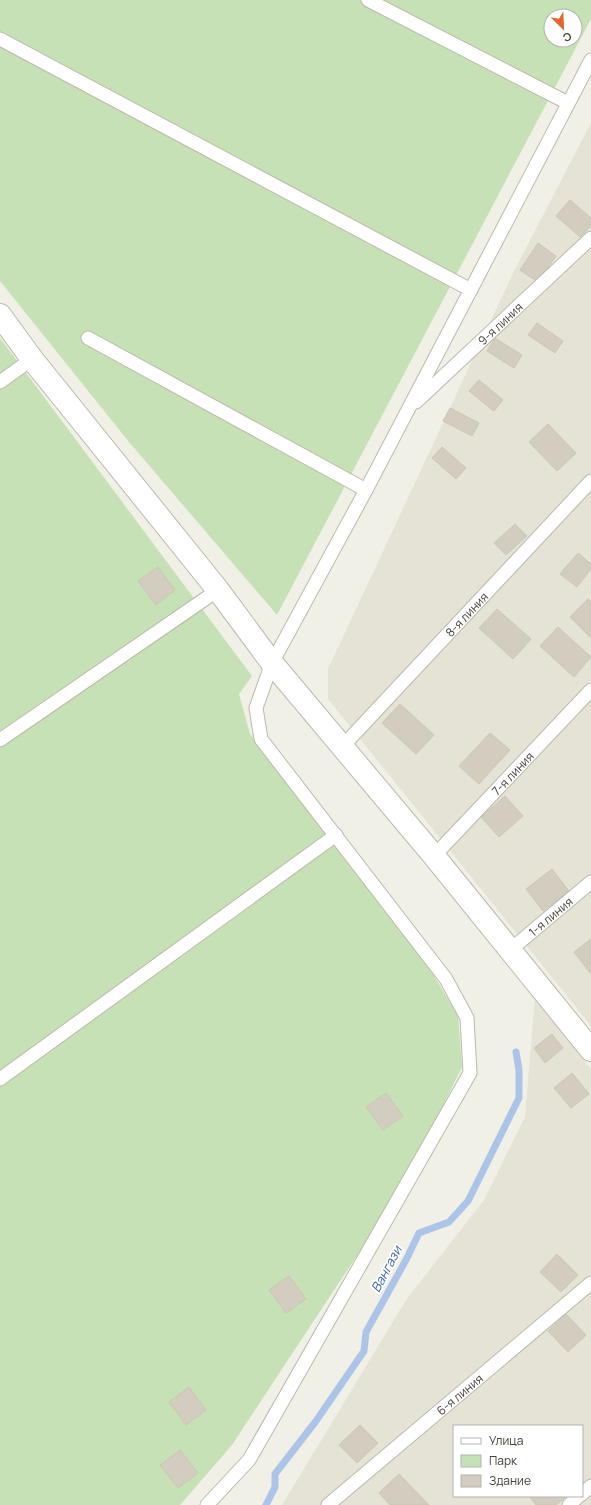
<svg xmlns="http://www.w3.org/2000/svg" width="591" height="1505" font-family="Manrope,sans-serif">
	<rect width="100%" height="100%" fill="#f1f0e7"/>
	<!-- residential -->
	<path fill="#e5e3d6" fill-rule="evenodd" d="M591,123V1026L328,699V669L514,271Z
		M535,997L591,1069V1505H282L406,1300L484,1200L525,1117ZM454,1426H582V1496H454Z"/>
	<!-- green -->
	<path fill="#c5e1b5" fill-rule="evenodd" d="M0,0H591V19L277,615L129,442L0,281ZM551,16H575V40H551Z
		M0,338L252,676L239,694L250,734L424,959L458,1016L462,1067L404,1184L232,1445L180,1505H0Z"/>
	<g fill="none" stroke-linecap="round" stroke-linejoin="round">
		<!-- stream -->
		<path stroke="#abc4e7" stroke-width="7" d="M266,1505L275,1487V1474L316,1421L364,1351L366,1332L406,1260L419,1233L449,1222L468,1201L519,1098V1070L516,1052"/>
	</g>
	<!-- building -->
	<path fill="#d2cdbe" stroke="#ccc6b2" d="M570,200L591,218V226L580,237L556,216Z
		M538,243L556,256L538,282L520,270Z
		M537,323L563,341L555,353L528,335Z
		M495,338L522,355L514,368L487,351Z
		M479,380L503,400L494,411L469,391Z
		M450,408L479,423L472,436L443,421Z
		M548,424L576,453L557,471L529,442Z
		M442,447L466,468L456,479L432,458Z
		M515,524L527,536L506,555L494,543Z
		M578,553L591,564V569L577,587L560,574Z
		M158,567L175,590L156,605L138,581Z
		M588,599L591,601V638L570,617Z
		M497,609L531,639L513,659L479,628Z
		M558,627L591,657L574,677L540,646Z
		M400,704L434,735L416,754L382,723Z
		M490,733L510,750L479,784L459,766Z
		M505,796L523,816L499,837L481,817Z
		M552,869L569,891L543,911L526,889Z
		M591,939V974L574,952Z
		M552,1034L563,1048L545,1063L534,1048Z
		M572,1073L589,1094L571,1108L554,1088Z
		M386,1093L403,1116L383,1130L366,1107Z
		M557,1254L578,1275L561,1292L540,1272Z
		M289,1276L306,1299L286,1313L269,1290Z
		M566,1314L586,1335L568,1352L548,1331Z
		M189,1387L206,1410L186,1425L169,1402Z
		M360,1425L378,1443L357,1463L339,1445Z
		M180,1450L198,1473L178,1488L160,1465Z
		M399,1474L429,1505H390L379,1493Z
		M529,1496H567L556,1505H536Z"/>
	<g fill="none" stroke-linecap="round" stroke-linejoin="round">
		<defs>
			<g id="service">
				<path d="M368,0L568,103"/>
				<path d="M0,39L471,290"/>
				<path d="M88,338L366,490"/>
				<path d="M0,382L32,359"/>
				<path id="s1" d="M416,402L591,238"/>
				<path d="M0,740L218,590"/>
				<path id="s2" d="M342,747L591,481"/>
				<path id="s3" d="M434,856L591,690"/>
				<path id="s4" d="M509,951L591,882"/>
				<path d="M0,1079L336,835"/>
				<path d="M582,1494L591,1486"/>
				<path d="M207,1505L249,1460L470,1073L467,1018L446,979L261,739L256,708L272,663L366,490L591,60"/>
				<path id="s5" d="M328,1505L591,1283"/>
				<path d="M569,1505L579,1496"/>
			</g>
			<path id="minor" d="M0,315L32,359L218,590L272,663L434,856L591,1050"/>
		</defs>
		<!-- service casing -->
		<use href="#service" stroke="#bcb9ab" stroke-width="15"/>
		<!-- minor casing -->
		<use href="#minor" stroke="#bcb9ab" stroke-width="24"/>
		<!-- service -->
		<use href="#service" stroke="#fff" stroke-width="13"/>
		<!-- minor -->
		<use href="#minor" stroke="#fff" stroke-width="22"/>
	</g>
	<g text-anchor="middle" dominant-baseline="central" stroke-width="4" stroke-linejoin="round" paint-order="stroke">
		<!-- street labels -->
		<g font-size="12" fill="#444137" stroke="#fff">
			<text stroke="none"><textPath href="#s1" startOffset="115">9-я линия</textPath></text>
			<text stroke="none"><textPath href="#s2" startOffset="182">8-я линия</textPath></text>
			<text stroke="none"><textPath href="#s3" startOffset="114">7-я линия</textPath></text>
			<text stroke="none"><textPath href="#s4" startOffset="54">1-я линия</textPath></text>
			<text stroke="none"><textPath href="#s5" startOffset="172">6-я линия</textPath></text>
		</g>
		<!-- water labels -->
		<g font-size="13" font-style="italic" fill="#3e66a2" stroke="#fff">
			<text transform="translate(386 1269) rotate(-62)">Вангази</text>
		</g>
	</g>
	<!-- legend -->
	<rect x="453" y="1425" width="130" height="72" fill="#ffffff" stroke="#b4b3af"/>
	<rect x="461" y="1438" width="20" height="6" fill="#ffffff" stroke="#b4b3af"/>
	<text x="489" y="1445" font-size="12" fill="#444137">Улица</text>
	<rect x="461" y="1455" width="20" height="12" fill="#c5e1b5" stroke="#b4b3af"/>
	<text x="489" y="1465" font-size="12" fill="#444137">Парк</text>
	<rect x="461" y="1475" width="20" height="12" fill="#d2cdbe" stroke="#b4b3af"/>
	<text x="489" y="1485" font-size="12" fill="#444137">Здание</text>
	<!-- north arrow -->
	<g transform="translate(563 28) rotate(156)"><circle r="19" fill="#ffffff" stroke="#b4b3af"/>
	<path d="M0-3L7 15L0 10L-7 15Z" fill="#df6930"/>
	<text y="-6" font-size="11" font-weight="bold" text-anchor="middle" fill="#444137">С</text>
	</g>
</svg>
